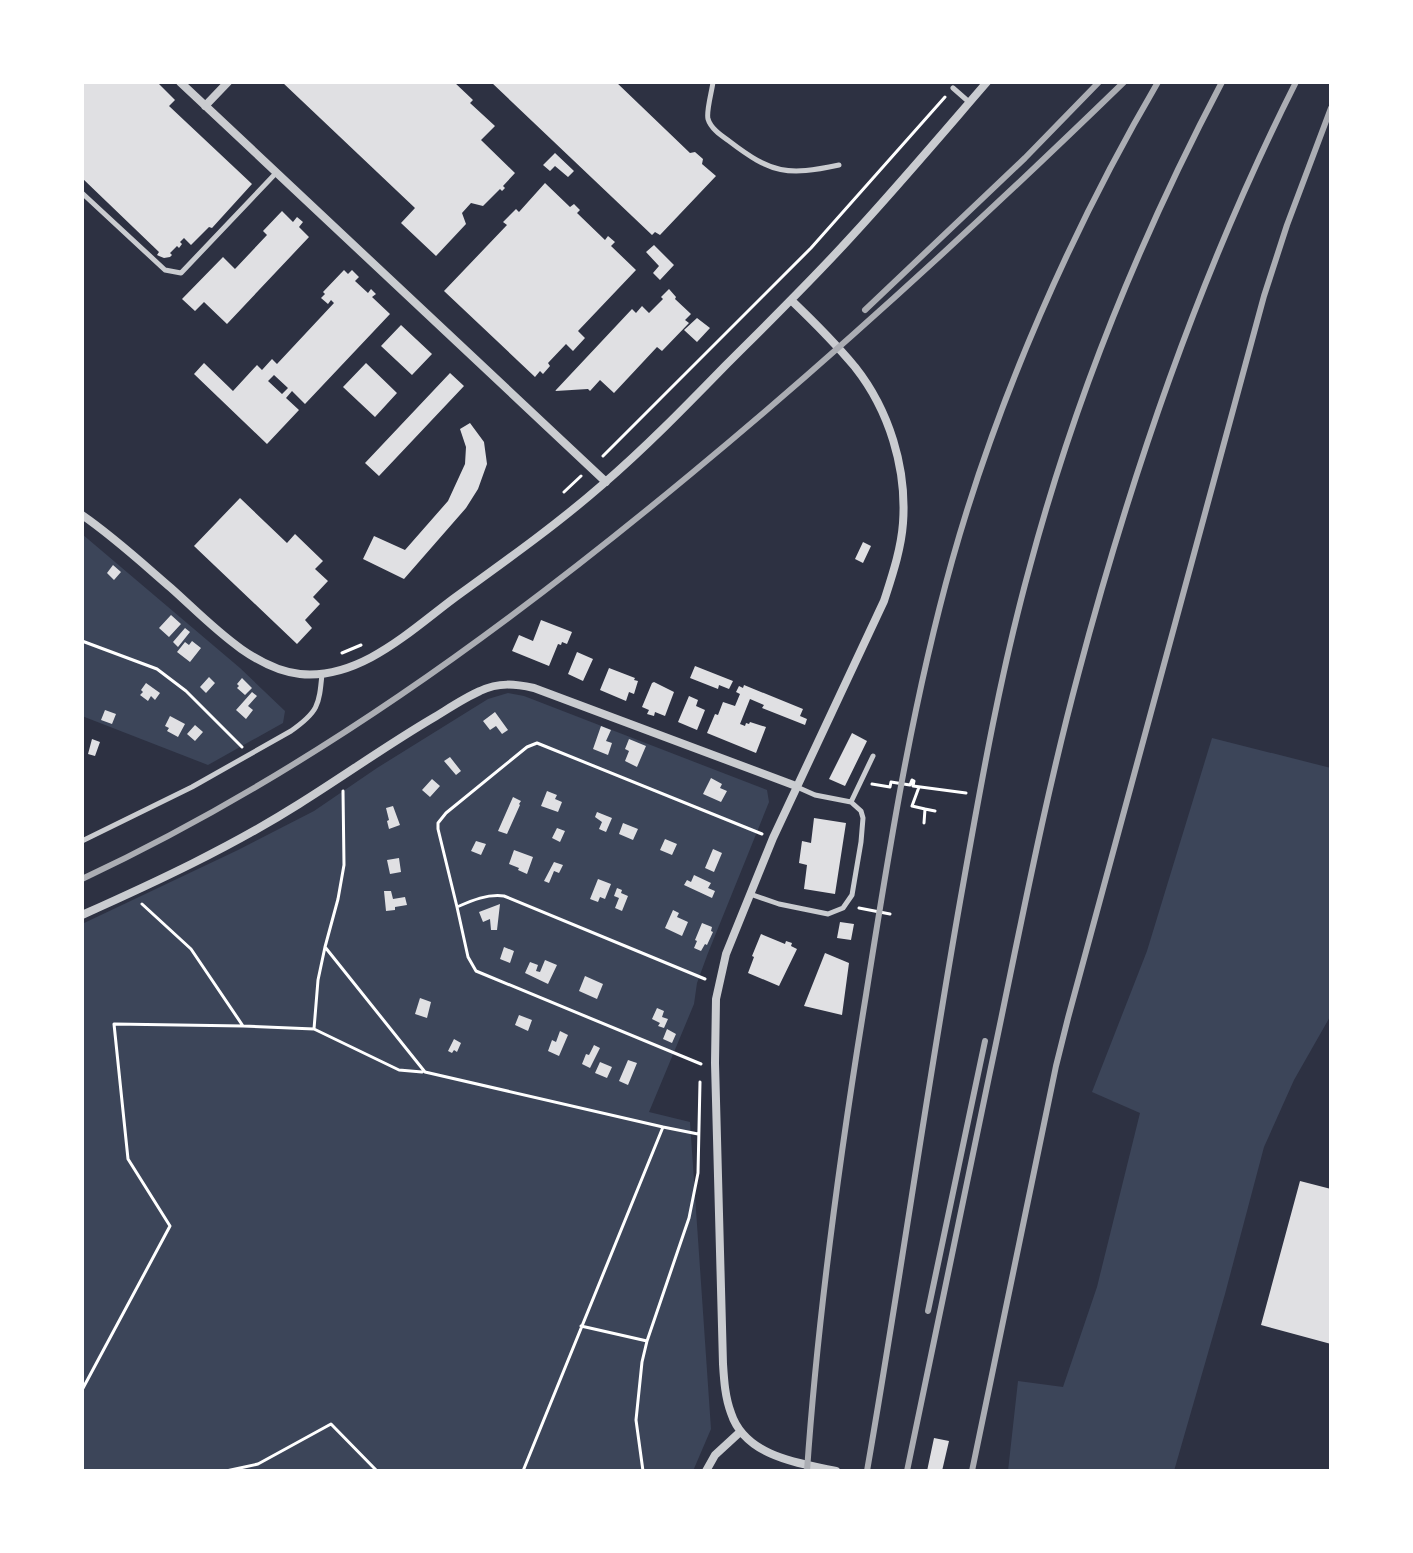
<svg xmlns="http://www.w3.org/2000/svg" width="1413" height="1553" font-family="'Alegreya Sans',sans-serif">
	<rect width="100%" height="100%" fill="#2d3142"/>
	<!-- green -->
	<path fill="#3c4559" d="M82,534L240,668L285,711L283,723L208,765L82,716Z
		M508,693L524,696L767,790L769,802L708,953L697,983L694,1004L649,1112L690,1122L711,1429L693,1471H82V924L238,850L314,811L377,768L488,699Z
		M1212,738L1331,768V1015L1294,1080L1264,1147L1225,1294L1174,1471H1008L1018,1381L1063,1387L1097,1287L1140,1113L1092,1092L1147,951Z"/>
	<!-- building -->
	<path fill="#e0e0e3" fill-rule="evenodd" d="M82,82H157L175,100L169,106L252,184L212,228L209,227L191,245L184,238L180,242L182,244L179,248L177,246L170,253L172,255L170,257L164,258L159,256L157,255L159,252L82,178Z
		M282,82H454L473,100L470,103L495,126L481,140L515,173L503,186L505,188L502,191L500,189L483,206L471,203L462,213L466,224L436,256L401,223L415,208Z
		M491,82H616L690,153L695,152L703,159L702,164L716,176L660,235L655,232L652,235Z
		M555,153L574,171L568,177L555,166L550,171L543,165Z
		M545,183L570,207L574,204L580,210L577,213L605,240L608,236L615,242L611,246L636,270L578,331L585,338L573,351L566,344L548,363L550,366L543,374L540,371L535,377L444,291L507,225L503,222L516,209L519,212Z
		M282,211L293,222L297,217L303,222L299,227L309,237L227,324L204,302L195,311L182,299L223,257L235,269L267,235L263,231Z
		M654,245L674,265L660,280L653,273L659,266L646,252Z
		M344,270L348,274L352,270L359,277L355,281L368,293L371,289L376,294L372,297L390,314L305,404L292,391L286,398L299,410L267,444L194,374L204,363L233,391L257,365L262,370L272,359L277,364L334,303L331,300L328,304L321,298L325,294L323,292ZM274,375L288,388L282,394L268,381Z
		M669,289L676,297L675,299L691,314L685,320L689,323L662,351L657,347L614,393L600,380L590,391L588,389L555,391L632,309L636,313L642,306L649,313L663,299L661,297Z
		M697,318L710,328L697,342L684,330Z
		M401,325L432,354L412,375L381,346Z
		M366,363L397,393L375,417L343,387Z
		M450,373L464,386L379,476L365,463Z
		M470,423L484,442L487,464L478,489L466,508L404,579L363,559L374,536L405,550L448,501L465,464L466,447L460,429Z
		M240,498L287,543L295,534L323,561L315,569L328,581L313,597L320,604L305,620L312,628L297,644L194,546Z
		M863,542L871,546L863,563L855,559Z
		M113,565L121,572L114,580L107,573Z
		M171,615L181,624L169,637L159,628Z
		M541,620L572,632L567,644L562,642L561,645L558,644L549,666L512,651L519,635L533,641Z
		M185,628L190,632L178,647L173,642Z
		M192,641L201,648L190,662L177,652L185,642L189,645Z
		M577,652L593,659L583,681L568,674Z
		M695,666L733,681L729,689L719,685L718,689L690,678Z
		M609,668L635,678L634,680L638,681L634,694L629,692L626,701L600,690Z
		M209,677L215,683L206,693L200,687Z
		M242,678L252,688L245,695L237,688L239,686L237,684Z
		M654,682L674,692L665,716L655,712L654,716L647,714L649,710L642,707L652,683Z
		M146,683L160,693L155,700L151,696L148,701L140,695L143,692L141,690Z
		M744,685L803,709L800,716L807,719L805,725L762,708L764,705L750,699L740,724L745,726L746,723L749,724L750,722L766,727L756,753L707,733L715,714L718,715L723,702L735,706L740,694L736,692L739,686L743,688Z
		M252,692L257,696L248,706L253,710L246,719L236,710Z
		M689,696L698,700L696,706L705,710L697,730L678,722Z
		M105,710L116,714L112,724L101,720Z
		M495,712L508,730L502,734L496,726L490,730L483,721Z
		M170,716L185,724L178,737L167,731L169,728L165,726Z
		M195,725L203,732L195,741L187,734Z
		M601,726L611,730L606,741L612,743L608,755L593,749Z
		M852,733L867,741L845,786L829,779Z
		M92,739L100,742L95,756L88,754Z
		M629,739L646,746L637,767L625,761L629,751L625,749Z
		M450,757L461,771L456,775L444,761Z
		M711,778L722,784L720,788L727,791L721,802L703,794Z
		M432,779L440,786L430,797L422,790Z
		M547,791L557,795L555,799L562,802L558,812L541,806Z
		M513,797L521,801L519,804L520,805L507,834L498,831Z
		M393,806L400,825L389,829L387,821L389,820L386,808Z
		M597,812L612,818L606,832L599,829L602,822L595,817Z
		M814,818L846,823L835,894L804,889L807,865L799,863L802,841L811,843Z
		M623,823L638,829L633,840L619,834Z
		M557,828L565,831L560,842L552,838Z
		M665,839L677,844L672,855L660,850Z
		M476,841L486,844L481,855L471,851Z
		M713,849L722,853L714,872L705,868Z
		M514,850L533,857L527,874L518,870L519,868L509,864Z
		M399,858L401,872L390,874L387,860Z
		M554,862L563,865L559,873L554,871L549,883L544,881Z
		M694,875L711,883L708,888L715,891L712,898L684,885L687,880L691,882Z
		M598,879L611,884L605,899L600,897L598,902L590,899Z
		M617,888L622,890L621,893L628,896L622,911L615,908L619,898L614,896Z
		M384,891H391L393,899L405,897L407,905L395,907V910L386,911Z
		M500,904L497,930H491L490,919L483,922L479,912Z
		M673,910L679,913L677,917L688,922L682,936L665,928Z
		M840,922L854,924L851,940L837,938Z
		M702,923L712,927L711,931L713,932L707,945L705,944L701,951L694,948L697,941L695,940Z
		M761,934L785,944L786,941L792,943L791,946L797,949L779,986L748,973L754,957L752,956Z
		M504,947L514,951L510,963L500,959Z
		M825,953L849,963L842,1015L804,1006Z
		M545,960L557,965L548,984L525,973L530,962L538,965L536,971L540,972Z
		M585,976L603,984L597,999L579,991Z
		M420,998L431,1002L427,1018L415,1014Z
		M657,1008L664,1011L662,1017L668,1019L664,1028L658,1026L660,1023L652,1019Z
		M519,1015L532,1020L528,1031L515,1025Z
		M667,1029L676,1034L672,1043L663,1039Z
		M560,1031L568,1035L559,1056L548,1051L552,1040L556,1042Z
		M454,1039L461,1043L457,1052L454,1050L452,1053L448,1051Z
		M594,1045L600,1048L590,1068L582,1064L586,1054L589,1055Z
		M628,1060L637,1063L628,1085L619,1081Z
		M600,1062L612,1067L607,1078L595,1073Z
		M1300,1181L1331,1189V1344L1261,1325Z
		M934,1438L949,1441L942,1471H927Z"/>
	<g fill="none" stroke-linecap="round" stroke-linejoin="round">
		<!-- path -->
		<path stroke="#fff" stroke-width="3" d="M603,456L811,248L945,97
			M564,492L581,476
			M82,641L157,669L186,691L242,747
			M342,653L361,645
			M872,784L890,787L891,782L910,785L912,780L914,781L913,786L966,793
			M919,787L912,806L925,809L924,823
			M343,791L344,865L338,899L325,947L425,1072L663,1127
			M925,809L935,811
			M142,904L191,949L243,1026L314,1029L399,1070L422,1072
			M457,907L468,957L476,971L701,1064
			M859,908L890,914
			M705,979L504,896C487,894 473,900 457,907L438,829V823L446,813L527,747L537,743L762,834
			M314,1029L318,980L325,947
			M581,1326L647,1341
			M82,1390L170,1226L128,1159L114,1024L243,1026
			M226,1471L258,1464L331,1424L377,1471
			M523,1471L663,1127L698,1134
			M643,1471L636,1420L642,1362L647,1341L689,1218L698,1173L700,1082"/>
		<!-- service -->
		<path stroke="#caccd0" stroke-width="5" d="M713,82C712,91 706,111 708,119C711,129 722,136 729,141C772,174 787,176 839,165
			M953,88L969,102
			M82,193L165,270L181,273L276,173
			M851,802L873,756
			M82,841L192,787L291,731C318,712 319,706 322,674
			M750,894L779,904L828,914L843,908L852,895L861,842L863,818L861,811L851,802L815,795L797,787"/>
		<!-- minor -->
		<path stroke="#caccd0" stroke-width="8" d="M180,82L606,482
			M205,106L228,82
			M791,300C813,321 835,343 855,367C889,410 907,468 903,523C901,550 892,576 884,601L773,838L726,954L716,999L715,1063L723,1364C724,1380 725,1397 731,1413C745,1456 797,1463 836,1471
			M82,515C114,537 142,563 171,588C206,619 251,669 300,674C359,680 409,632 453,599C504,562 555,526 602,485C645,448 685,407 724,367C767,324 810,282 851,237C898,186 942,134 987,82
			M82,915C156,882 231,847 299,804C344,776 387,745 433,718C448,709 464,698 480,691C499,682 515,684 534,688L796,786
			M706,1471L715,1455L740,1432"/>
		<!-- rail -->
		<path stroke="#abadb3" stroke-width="6" d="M865,310L1025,158L1099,82
			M82,879C304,775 504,629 692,473C842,349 985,217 1124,82
			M928,1311L985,1041
			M807,1471C818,1311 840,1154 866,995C889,850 912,704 952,561C998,397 1072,229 1158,82
			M867,1471C901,1276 928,1080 963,885C982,778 1001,671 1030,566C1075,398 1141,236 1222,82
			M907,1471C935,1338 963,1205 990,1072C1018,940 1043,806 1078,675C1132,471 1201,270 1296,82
			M972,1471L1056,1066L1068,1018L1264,296L1287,225L1331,108"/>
	</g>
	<!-- border -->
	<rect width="1413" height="1553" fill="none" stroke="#ffffff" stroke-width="168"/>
</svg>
